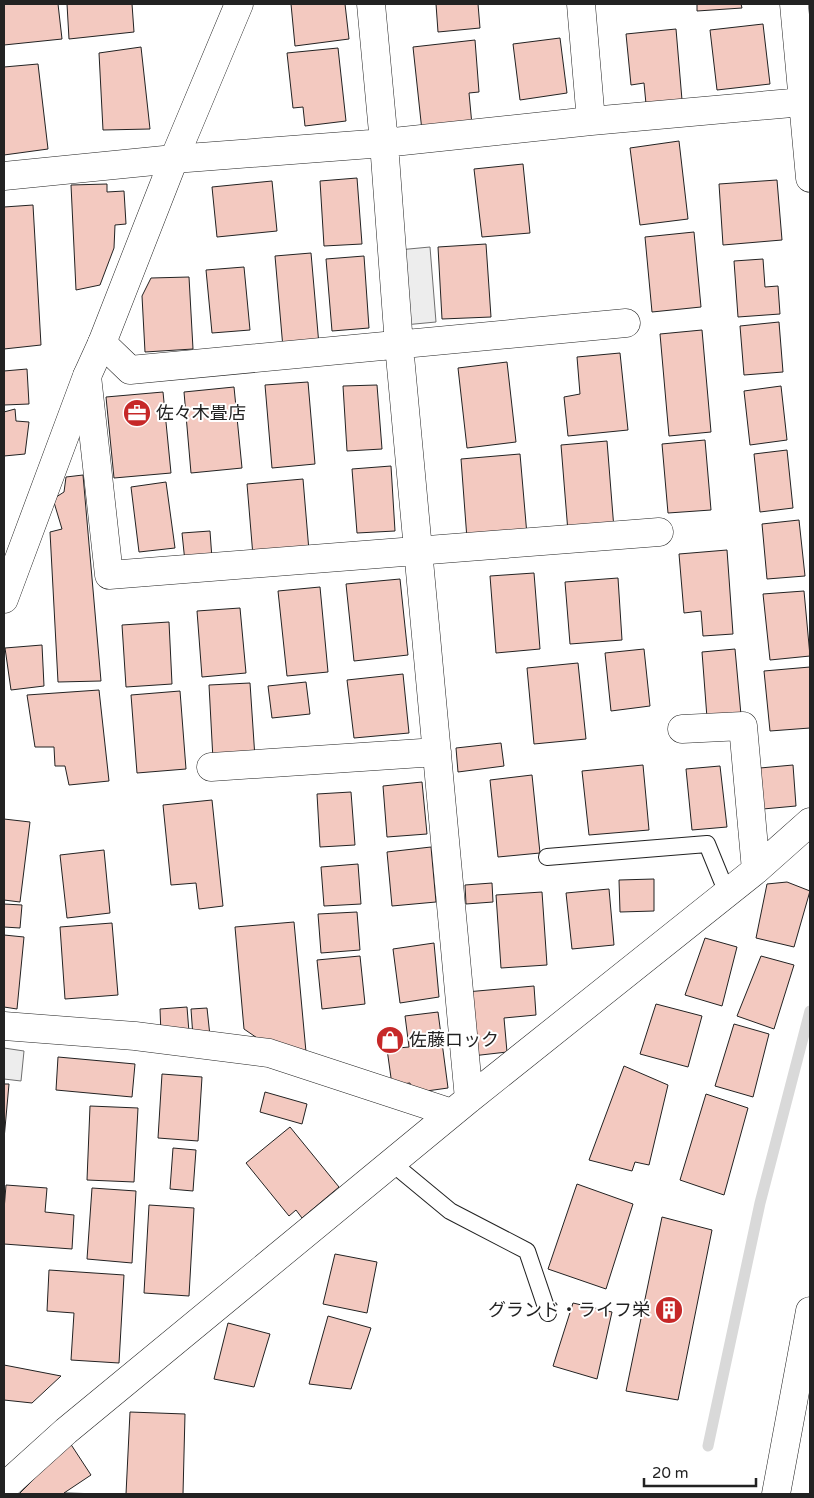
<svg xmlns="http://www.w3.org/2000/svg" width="814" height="1498" font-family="'Varela Round','Noto Sans JP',sans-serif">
	<rect width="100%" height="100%" fill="#fff"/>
	<!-- parking -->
	<path fill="#ededed" stroke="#6f6f6f" d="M430,247L436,322L404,325L398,250Z
		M4,1048L24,1051L21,1081L4,1079Z"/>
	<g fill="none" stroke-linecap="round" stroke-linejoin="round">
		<!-- stream -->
		<path stroke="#d9d9d9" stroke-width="11" d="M708,1446L760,1203L810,1011"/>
	</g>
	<!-- building -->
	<path fill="#f3c9c0" stroke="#222" d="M4,4H58L62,39L4,45Z
		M67,4H132L134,32L69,39Z
		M291,4H345L349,39L295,46Z
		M436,4H478L480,28L438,32Z
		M697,4H741L742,8L697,11Z
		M763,24L770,84L717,90L710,30Z
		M676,29L682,100L646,104L644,83L631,85L626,34Z
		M560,38L567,93L520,100L513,44Z
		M475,40L479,92L469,93L472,125L422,131L413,47Z
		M141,47L150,129L103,130L99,53Z
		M338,48L346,121L305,126L303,107L293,108L287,53Z
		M38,64L48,149L4,155V67Z
		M679,141L688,219L640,225L630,148Z
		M523,164L530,233L482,237L474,169Z
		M357,178L362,244L324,246L320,181Z
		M777,180L782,240L723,245L719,184Z
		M272,181L277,231L217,237L212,187Z
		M107,184V192L124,191L126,224L115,225L114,248L100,285L76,290L71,185Z
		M33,205L41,345L4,349V207Z
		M694,232L701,307L652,312L645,237Z
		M486,244L491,317L442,319L438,247Z
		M311,253L319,345L283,348L275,256Z
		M364,256L369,328L332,331L326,259Z
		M763,259L765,287L778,286L780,314L738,317L734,261Z
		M244,267L250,330L212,333L206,270Z
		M189,277L193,349L145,352L142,296L151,278Z
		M779,322L783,372L744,375L740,326Z
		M702,330L711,432L669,436L660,334Z
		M620,353L628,430L568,436L564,397L580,394L577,357Z
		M507,362L516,442L467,448L458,368Z
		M27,369L29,404L4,405V371Z
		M308,382L315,464L272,468L265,385Z
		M377,385L382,449L347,451L343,386Z
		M781,386L787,440L750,445L744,391Z
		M234,387L242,468L191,473L184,392Z
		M163,392L171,473L114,478L106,397Z
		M15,409L16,421L29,422L25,454L4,456V412Z
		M705,440L711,510L668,513L662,444Z
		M607,441L614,529L568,532L561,445Z
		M787,450L793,508L760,512L754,454Z
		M520,454L527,535L467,539L461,459Z
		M391,466L395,531L357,533L352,469Z
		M83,475L101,681L58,682L50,532L62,529L53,499L64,492L66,477Z
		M303,479L309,551L253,556L247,484Z
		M166,482L175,548L139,552L131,487Z
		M799,520L805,576L767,579L762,524Z
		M210,531L212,559L185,562L182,533Z
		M727,550L733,634L703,636L701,611L684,613L679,554Z
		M534,573L540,649L496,653L490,576Z
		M618,578L622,640L570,644L565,582Z
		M400,579L408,655L354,661L346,584Z
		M320,587L328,672L287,676L278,591Z
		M804,591L810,656L770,660L763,594Z
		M240,608L246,673L202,677L197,611Z
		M169,622L172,684L126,687L122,625Z
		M42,645L44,686L11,690L5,648Z
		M644,649L650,706L611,711L605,653Z
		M735,649L741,715L707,718L702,652Z
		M578,663L586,739L534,744L527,668Z
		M810,667V728L770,731L764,671Z
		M403,674L409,733L354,738L347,680Z
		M306,682L310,714L272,718L268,686Z
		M250,683L255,758L213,760L209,685Z
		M99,690L109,781L69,785L65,766H55L54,747H35L27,695Z
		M180,691L186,769L137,773L131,695Z
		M501,743L504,766L458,772L456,748Z
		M643,765L649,830L589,835L582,771Z
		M793,765L796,806L763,809L760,768Z
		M720,766L727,827L692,830L686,769Z
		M532,775L540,853L498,857L490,780Z
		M422,782L427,834L387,837L383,786Z
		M351,792L355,845L320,847L317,794Z
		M212,800L223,906L199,909L196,883L171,885L163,805Z
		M4,819L30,822L20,902L4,900Z
		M431,847L436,902L392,906L387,852Z
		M104,850L110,913L67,918L60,855Z
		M358,864L361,904L324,906L321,867Z
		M654,879V911L620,912L619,880Z
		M787,882L810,891L794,947L756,938L767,884Z
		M492,883L493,902L466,904L465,885Z
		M609,889L614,945L572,949L566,893Z
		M542,892L547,965L501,968L496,895Z
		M4,904L22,905L20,928L4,927Z
		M357,912L360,950L321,953L318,914Z
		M294,922L306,1052L282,1055L244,1029L235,927Z
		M112,923L118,995L65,999L60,927Z
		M4,935L24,937L17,1009L4,1007Z
		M705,938L737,947L722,1006L685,995Z
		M434,943L439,997L400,1003L393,949Z
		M360,956L365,1004L322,1009L317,960Z
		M761,956L794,965L774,1029L737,1016Z
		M534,986L536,1015L504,1018L507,1052L472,1056L466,992Z
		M656,1004L702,1016L688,1067L640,1054Z
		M187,1007L189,1032L161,1034L160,1009Z
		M207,1008L210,1036L193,1037L191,1009Z
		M438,1012L448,1088L412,1093L410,1083L392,1085L387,1049L409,1047L405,1016Z
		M734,1024L769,1034L753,1097L715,1086Z
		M58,1057L135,1064L132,1097L56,1090Z
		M624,1066L668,1085L649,1165L635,1162L632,1171L589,1160Z
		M162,1074L202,1077L198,1141L158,1138Z
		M4,1084H9L4,1139Z
		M265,1092L307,1104L302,1124L260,1112Z
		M706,1094L748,1108L724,1195L680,1180Z
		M90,1106L138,1108L134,1182L87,1180Z
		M290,1127L339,1187L302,1218L296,1210L289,1216L246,1163Z
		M173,1148L196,1150L193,1191L170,1189Z
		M577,1184L633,1204L606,1289L548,1269Z
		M6,1185L47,1188L45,1212L74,1215L72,1249L4,1244V1210Z
		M92,1188L136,1191L132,1263L87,1259Z
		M149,1205L194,1208L189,1296L144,1293Z
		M662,1217L712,1230L678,1400L626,1391Z
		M335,1254L377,1262L367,1313L323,1304Z
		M49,1270L124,1275L119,1363L71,1360L74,1313L47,1311Z
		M573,1303L612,1312L597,1379L553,1366Z
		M328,1316L371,1328L351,1389L309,1384Z
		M228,1323L270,1334L254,1387L214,1379Z
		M4,1365L61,1376L32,1403L4,1400Z
		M130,1412L185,1414L183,1494H126Z
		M70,1443L91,1475L64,1493L104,1494H19Z"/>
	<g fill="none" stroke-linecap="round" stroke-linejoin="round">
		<defs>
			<path id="service" d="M547,857L707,844L727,893
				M392,1163L450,1211L527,1251L548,1313"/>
			<path id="minor" d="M371,4L384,143L399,345L469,1099
				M581,4L591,121
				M794,4L810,178
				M4,176L174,159L384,143L591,121L803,102
				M102,343L130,370L626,323
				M87,376L109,575L659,532
				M682,729L743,726L756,870
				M211,767L437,752
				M4,1026L135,1036L269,1053L452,1113
				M4,1487L66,1431L469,1099L756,870L810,822"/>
			<path id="tertiary" d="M4,599L87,376L102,343L174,159L239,4"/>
			<path id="primary" d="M776,1494L810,1311"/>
		</defs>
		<!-- service casing -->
		<use href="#service" stroke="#222" stroke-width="18"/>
		<!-- minor casing -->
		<use href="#minor" stroke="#222" stroke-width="29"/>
		<!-- tertiary casing -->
		<use href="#tertiary" stroke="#222" stroke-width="29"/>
		<!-- primary casing -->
		<use href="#primary" stroke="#222" stroke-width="29"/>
		<!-- service -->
		<use href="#service" stroke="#fff" stroke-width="16"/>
		<!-- minor -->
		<use href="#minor" stroke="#fff" stroke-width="28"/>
		<!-- tertiary -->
		<use href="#tertiary" stroke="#fff" stroke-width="28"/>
		<!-- primary -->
		<use href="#primary" stroke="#fff" stroke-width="28"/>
	</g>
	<!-- icons -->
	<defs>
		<symbol id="office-disc" viewBox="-11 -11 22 22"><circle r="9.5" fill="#c62828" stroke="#fff"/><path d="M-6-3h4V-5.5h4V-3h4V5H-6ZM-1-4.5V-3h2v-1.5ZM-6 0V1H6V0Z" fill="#fff"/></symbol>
		<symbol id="shop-disc" viewBox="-11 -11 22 22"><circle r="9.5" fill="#c62828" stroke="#fff"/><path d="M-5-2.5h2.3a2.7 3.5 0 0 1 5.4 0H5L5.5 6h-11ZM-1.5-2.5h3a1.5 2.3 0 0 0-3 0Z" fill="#fff"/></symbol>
		<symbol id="building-disc" viewBox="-11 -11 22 22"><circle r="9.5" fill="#c62828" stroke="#fff"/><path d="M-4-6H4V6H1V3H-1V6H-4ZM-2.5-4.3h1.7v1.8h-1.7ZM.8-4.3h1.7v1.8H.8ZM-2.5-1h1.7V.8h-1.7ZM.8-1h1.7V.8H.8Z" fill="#fff"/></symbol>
	</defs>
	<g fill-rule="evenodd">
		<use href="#office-disc" x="121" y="397" width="32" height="32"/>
		<use href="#shop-disc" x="374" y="1024" width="32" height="32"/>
		<use href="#building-disc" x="653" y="1294" width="32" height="32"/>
	</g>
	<g text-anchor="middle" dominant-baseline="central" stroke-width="4" stroke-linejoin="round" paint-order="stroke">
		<!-- poi labels -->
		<g font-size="18" fill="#222" stroke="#fff" text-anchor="start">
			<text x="156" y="413">佐々木畳店</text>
			<text x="409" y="1040">佐藤ロック</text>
			<text x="650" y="1310" text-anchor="end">グランド・ライフ栄</text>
		</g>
	</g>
	<!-- border -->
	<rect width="814" height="1498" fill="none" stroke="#222222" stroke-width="10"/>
	<!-- scale -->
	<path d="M644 1478v8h112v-8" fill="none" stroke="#222222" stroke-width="2.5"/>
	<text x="652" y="1478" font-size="15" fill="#222222" stroke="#ffffff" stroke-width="4" paint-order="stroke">20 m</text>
</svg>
